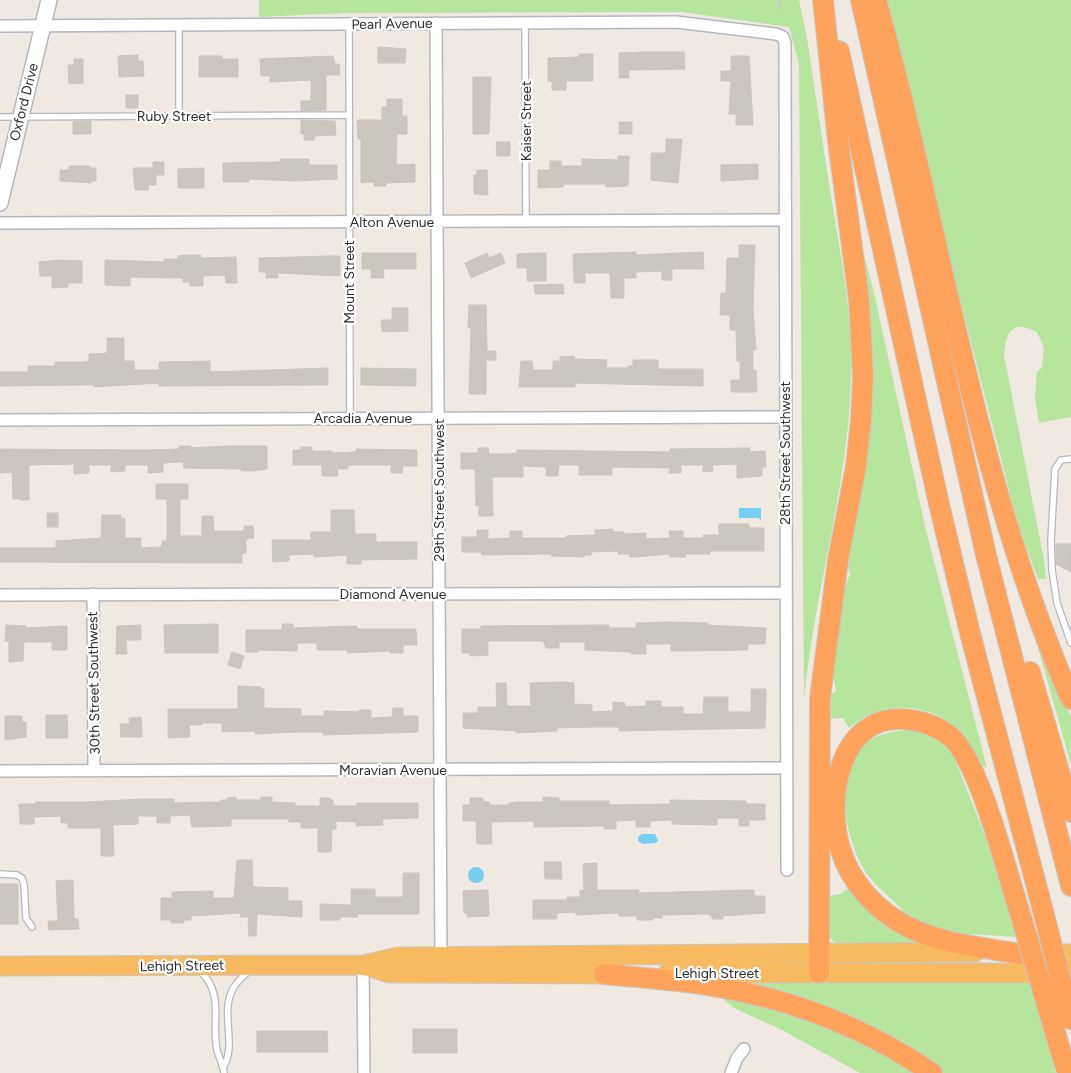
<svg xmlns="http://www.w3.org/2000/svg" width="1071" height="1073" font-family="Figtree,sans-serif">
	<rect width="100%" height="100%" fill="#efe9e1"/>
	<!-- green -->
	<path fill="#b6e59e" d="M259,0H799L807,38C816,97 824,155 834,214C843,268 853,323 851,379C848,487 814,592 804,700L799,64L789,27L682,12L346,13L259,17Z
		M883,0H1071V417L1039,423L1035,397L1037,372L1042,367L1044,348L1037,332C1012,320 1006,331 1004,355L1044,560L1046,579H1038L1018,525Z
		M862,247L875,297L925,526L987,768C974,762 972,747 963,736C936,701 881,699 849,728L843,718L829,719L830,695L836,691L832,674L833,666L836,659V642L844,590L850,574L848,568L865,454Z
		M1037,644L1043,649L1071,717V765Z
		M906,730L922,732L933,737L952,752L988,843L1018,937L950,933L911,922C900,903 880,892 867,874C846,844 831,772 863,745C876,734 891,732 906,730Z
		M852,886L922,942L846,946L834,942L827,934L830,896L840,894Z
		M817,980H1030L1056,1073H943L913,1052L748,983Z
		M717,994C786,1005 854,1035 913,1073H860L782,1030L734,1008Z"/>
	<!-- water -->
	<path fill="#75cff0" d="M739,508H761V520L758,518H739Z
		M642,834H655L658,841L655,843L643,844L638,841V837Z
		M468 875a8 8 0 1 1 16 0a8 8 0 1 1-16 0Z"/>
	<!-- building -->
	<path fill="#cbc7bf" stroke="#cbc5ba" d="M378,47L406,49L405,63H378Z
		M645,52H684L685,69L629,70V78H619V53Z
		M579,54H593V81H566V90H552V81H548V58L579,57Z
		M138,55V61H143L144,76L119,77L118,56Z
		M199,56H222V59H238V77H199Z
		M333,56L335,64H339L340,75H326V110L301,111V101H311V80L270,82V76H261L260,59Z
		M731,56H749L753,125H736V114H729L731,81H721V71H731Z
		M74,59H83V83L69,84L68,65H74Z
		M473,77H491L489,134H473Z
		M126,95H138V108H126Z
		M387,99H402V116H407V134H397L396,165L415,164V182L386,183V186H374V182L361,183V139H358L357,120H382V107H387Z
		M301,120L335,121L336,135L315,136L314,140H304V134H301Z
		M91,121V134H73V122Z
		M619,122H632V134H619Z
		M666,139H682L678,183L651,180V153H666Z
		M496,142H510V156H497Z
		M618,156H629L628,186L606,187V184H563V187L538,188V170H550V161H561V166H582V159L618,160Z
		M280,159H309V165H337V179L294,181L249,179V182H223V163L280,162Z
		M153,162H164V175H156V185H149L148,190H135L133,168H153Z
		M758,164V179L721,181V165Z
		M69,166H90V168H96V181H91V183L60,181V170H69Z
		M204,168V188H178V169Z
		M477,170H487L488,195L474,194V175H477Z
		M739,245H755L753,308L756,350H753V370H756L757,392H731V380H740V361H737L736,330H730V315H720L721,293H726L727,258H739Z
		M636,252V255L703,252L704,269H672V280H662V271L636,272V278H624V298H611L610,273H585V283H574L573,254Z
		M362,253H416V269H383L384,278H371V269H362Z
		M487,253L489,258L501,253L505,263L471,278L465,263Z
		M539,253H546V281H527V268H517V254Z
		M188,255H201V258L236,257L237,283H226L225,275L203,276V286H190V282H183V278L130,277V286L105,285V260L164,262V259H178V256Z
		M329,256H340V276L278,273V278H266V272H259V258Z
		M61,260L82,261V283H68V287L52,288V276H40L39,262Z
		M563,284L564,294H535L534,285Z
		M469,305H486L487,351H496V360H486V394H469L471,328H468Z
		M392,308H408V331L382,332L381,320H392Z
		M107,338H124V361H134V370H159V362L210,361V372L328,368V385L159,386V383L94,387V385H85L0,386V372H28V366H55V362H84L89,361V354L107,353Z
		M574,356V359L607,360L606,368H628V366H633V360H658V369H703V386L575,383V387H519L521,361H532L533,370H553V361H560V357Z
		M361,368L416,369V386L361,385Z
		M179,446H191V448L226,446H267V469L253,471H241V469L184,468L183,462L163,463V472L148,473V465H125V471L111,472V465H89V473L74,474V464L29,465V500H20V498L13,499L12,472L0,473V449L147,450L179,449Z
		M301,447H312V451H332V453L356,452V449L417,450V466H403L402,473H391V465H348V469H337L338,476H322V465H293V450H301Z
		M478,448H488L489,454H506L517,453V450L670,452V449L750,448V452L765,451L766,467H762V476L737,478V464L712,465L713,471L703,472V465H681V473H669L670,468L612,467V475H579V465H559L558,476H546V467L523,466V477H492L493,516H479V505L476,506L475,469H461V453H478Z
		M156,484H188V499H180V536H202V516H213L214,531H244V526H253L254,538L246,539V553H242V563L0,562V548H52L56,547V541L101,538L102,515H121V519L125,518V538H141V548L161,547L163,541H167V499H156Z
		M331,510H354L355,534H376V542H417V559L361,560V564H347V555L314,557V554L289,555V561L273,562L272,540H311V532H331Z
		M47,513H58V527H47Z
		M719,524H749V528H764V551H710V554H685L686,557H670V554L635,557H630V554H618V551L591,552V555H584V557L551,556V554L482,555L481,552H462V537H477V530H488V539L510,538V531H522V538H566V536L595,535V530L613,529V532H624V534L646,533V539L670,538L669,531H683V538H703V535H719Z
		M1056,544H1071V572L1056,564Z
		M669,622L708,623V625L766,628L765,644H748V650L683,651H671V644H646V654H631V652L585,650V642H559V648H546L543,641H488V655L470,656V653H462V629H481V626L593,625H609V628H636V623Z
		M218,624V653H165L164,625Z
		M282,624H293V628L357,626V629H416L417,645H403V653H390V651L348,653L347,650H317V643H297V651L258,650V652H246V630H282Z
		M6,625L26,626V628L67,626V650H52V642H24L23,661L9,662V641H5Z
		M141,625V640H126L127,654H116L117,626Z
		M232,652L244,656L240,669L228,665Z
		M564,682L574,683V704L592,705V712L613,711V702L625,703V707L646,706V701H661V707H683V714H703L704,697H728V712H751V689H766L765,728L619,731V727H592L557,728V731L516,733V731L463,728V713H478V707H497L496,683H506L507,706H531L530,683Z
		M238,686L261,687V689H264V708L301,709V716H324V711L359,712V710H371V718L392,717L393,708H403V716H418V732L323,735V732H296L255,734V731L222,732V723H202V725H189L190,737L168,738V709H238Z
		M46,715H67L68,738H46Z
		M5,716H22V722H26V737L5,740Z
		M141,717L142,737H121L120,724H130L129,718Z
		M236,797V800H261V797H272V802L295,803V806H320V798H330V800H333V805L336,806H357V803H418V818L382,819L383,825L356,826V822L336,821V829H332L331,852H318V828H301V822H289V819H231V826L192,827L190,815L170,816V823H157V816H138V824L113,825L114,856H101V828H68V823H61V816L34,817V824H20V818L19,804H36L35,802H87L143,799H174V803L221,802V800H227V798Z
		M543,797L559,798V801H609V805L670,804V800L746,801V804H765V820H749V826H739V818H717V825L672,824V820L650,821V827H636V820L616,821V829H604V826L534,827V821L491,822L492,844H477L476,821H463V805H470V798H483V801L489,802L490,805H509V803L518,802H543Z
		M237,860H252L253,887L288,888V901H302V917L257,914L256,936H249L248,917H240L241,913L191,916V920H184V923H171V920H161V898H172V892L213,891V898H234Z
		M544,862H561L562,879H545Z
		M597,863V890H639L638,893L754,890V896H765V913L723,916V919H712V916L707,914L662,915V918H653V920H637V916H619V913L576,915V912L557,913V919H533V900H567V897H580V890H584L583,864Z
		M403,873H419V914H357L358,917H340V920H320V904L351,905V889H375V897H403Z
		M73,880L74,919H78L79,929L49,930L48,921H58L56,881Z
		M0,884H18V924H0Z
		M488,890L489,916L467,917V913H464L463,891Z
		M413,1029H457V1053H413Z
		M257,1031H327L328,1052H257Z"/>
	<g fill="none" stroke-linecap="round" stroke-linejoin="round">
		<defs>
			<path id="service" d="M525,22L526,221
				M179,25V116
				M349,25L350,418
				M0,117L349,115
				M1071,459L1061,460L1055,469L1051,540L1052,570L1057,603L1071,643
				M0,874L17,875L22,878L24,884L26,918L32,927
				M200,971C225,994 211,1022 217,1050C219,1058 223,1064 224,1073
				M224,1066C237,1043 219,1011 234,987C238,980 245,975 250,970"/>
			<path id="minor" d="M436,23L441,957
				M0,26L676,22L776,34L783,37L785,43L787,870
				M0,223L784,220
				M0,420L785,417
				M93,594L94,771
				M0,595L786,593
				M0,771L787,768
				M363,965L364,1073
				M731,1073L737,1058L744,1049"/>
			<path id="secondary" d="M0,203L49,0"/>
			<path id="trunk" d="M1017,954H1071
				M363,965L389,973L618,974
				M0,966L363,965L398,957L975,952
				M668,973H1071"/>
			<path id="motorway" d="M861,0L986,555L1071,886
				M876,0C942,233 973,476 1071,699
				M839,51L939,504L970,633L1042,907
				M1030,672L1071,812
				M1019,910C1006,870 980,764 952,738C941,728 925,722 911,720C839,709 824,800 841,851C851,883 877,911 906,926C941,944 982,947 1020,954
				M819,973L820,698L838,560L856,466L861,420L863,376L859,300L838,141L823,0
				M604,974C642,978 681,980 718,987C795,1000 867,1029 932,1073
				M1062,1056L1068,1073"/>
		</defs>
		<!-- service casing -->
		<use href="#service" stroke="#b4b7c1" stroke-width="8"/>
		<!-- minor casing -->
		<use href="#minor" stroke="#b4b7c1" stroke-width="14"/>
		<!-- secondary casing -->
		<use href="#secondary" stroke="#b4b7c1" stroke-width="18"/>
		<!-- trunk casing -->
		<use href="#trunk" stroke="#c9c9c9" stroke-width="21"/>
		<!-- motorway casing -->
		<use href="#motorway" stroke="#c9c9c9" stroke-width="22"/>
		<!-- path -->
		<path stroke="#c9c9c9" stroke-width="2.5" stroke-dasharray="4 2.5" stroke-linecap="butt" d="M778,0L780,9"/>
		<!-- service -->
		<use href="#service" stroke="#fff" stroke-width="5.5"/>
		<!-- minor -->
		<use href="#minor" stroke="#fff" stroke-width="11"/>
		<!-- secondary -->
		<use href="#secondary" stroke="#fff" stroke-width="15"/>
		<!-- trunk -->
		<use href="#trunk" stroke="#f8ba60" stroke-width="19"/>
		<!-- motorway -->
		<use href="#motorway" stroke="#ffa35c" stroke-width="20"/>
		<defs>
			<path id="motorway-bridge" d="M1042,907L1071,1020
				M1019,910L1062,1056"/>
		</defs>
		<!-- motorway-bridge casing -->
		<use href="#motorway-bridge" stroke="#c9c9c9" stroke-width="22" stroke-linecap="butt"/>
		<!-- motorway-bridge -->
		<use href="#motorway-bridge" stroke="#ffa35c" stroke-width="20"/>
	</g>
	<g text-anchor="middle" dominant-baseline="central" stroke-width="4.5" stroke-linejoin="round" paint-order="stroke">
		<!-- street labels -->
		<g font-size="14" fill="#2e2e2e" stroke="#fff">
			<text transform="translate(392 24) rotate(-1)">Pearl Avenue</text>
			<text transform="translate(24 102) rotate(-76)">Oxford Drive</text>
			<text x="174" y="116">Ruby Street</text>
			<text transform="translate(526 121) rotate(-90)">Kaiser Street</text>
			<text x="392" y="222">Alton Avenue</text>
			<text transform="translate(349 282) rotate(-90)">Mount Street</text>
			<text x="363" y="418">Arcadia Avenue</text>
			<text transform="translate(785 453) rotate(-90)">28th Street Southwest</text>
			<text transform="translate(439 490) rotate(-90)">29th Street Southwest</text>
			<text x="393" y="594">Diamond Avenue</text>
			<text transform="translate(94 683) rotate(-91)">30th Street Southwest</text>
			<text x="393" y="770">Moravian Avenue</text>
			<text transform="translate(182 966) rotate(-1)">Lehigh Street</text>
			<text x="717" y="973">Lehigh Street</text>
		</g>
	</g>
</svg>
